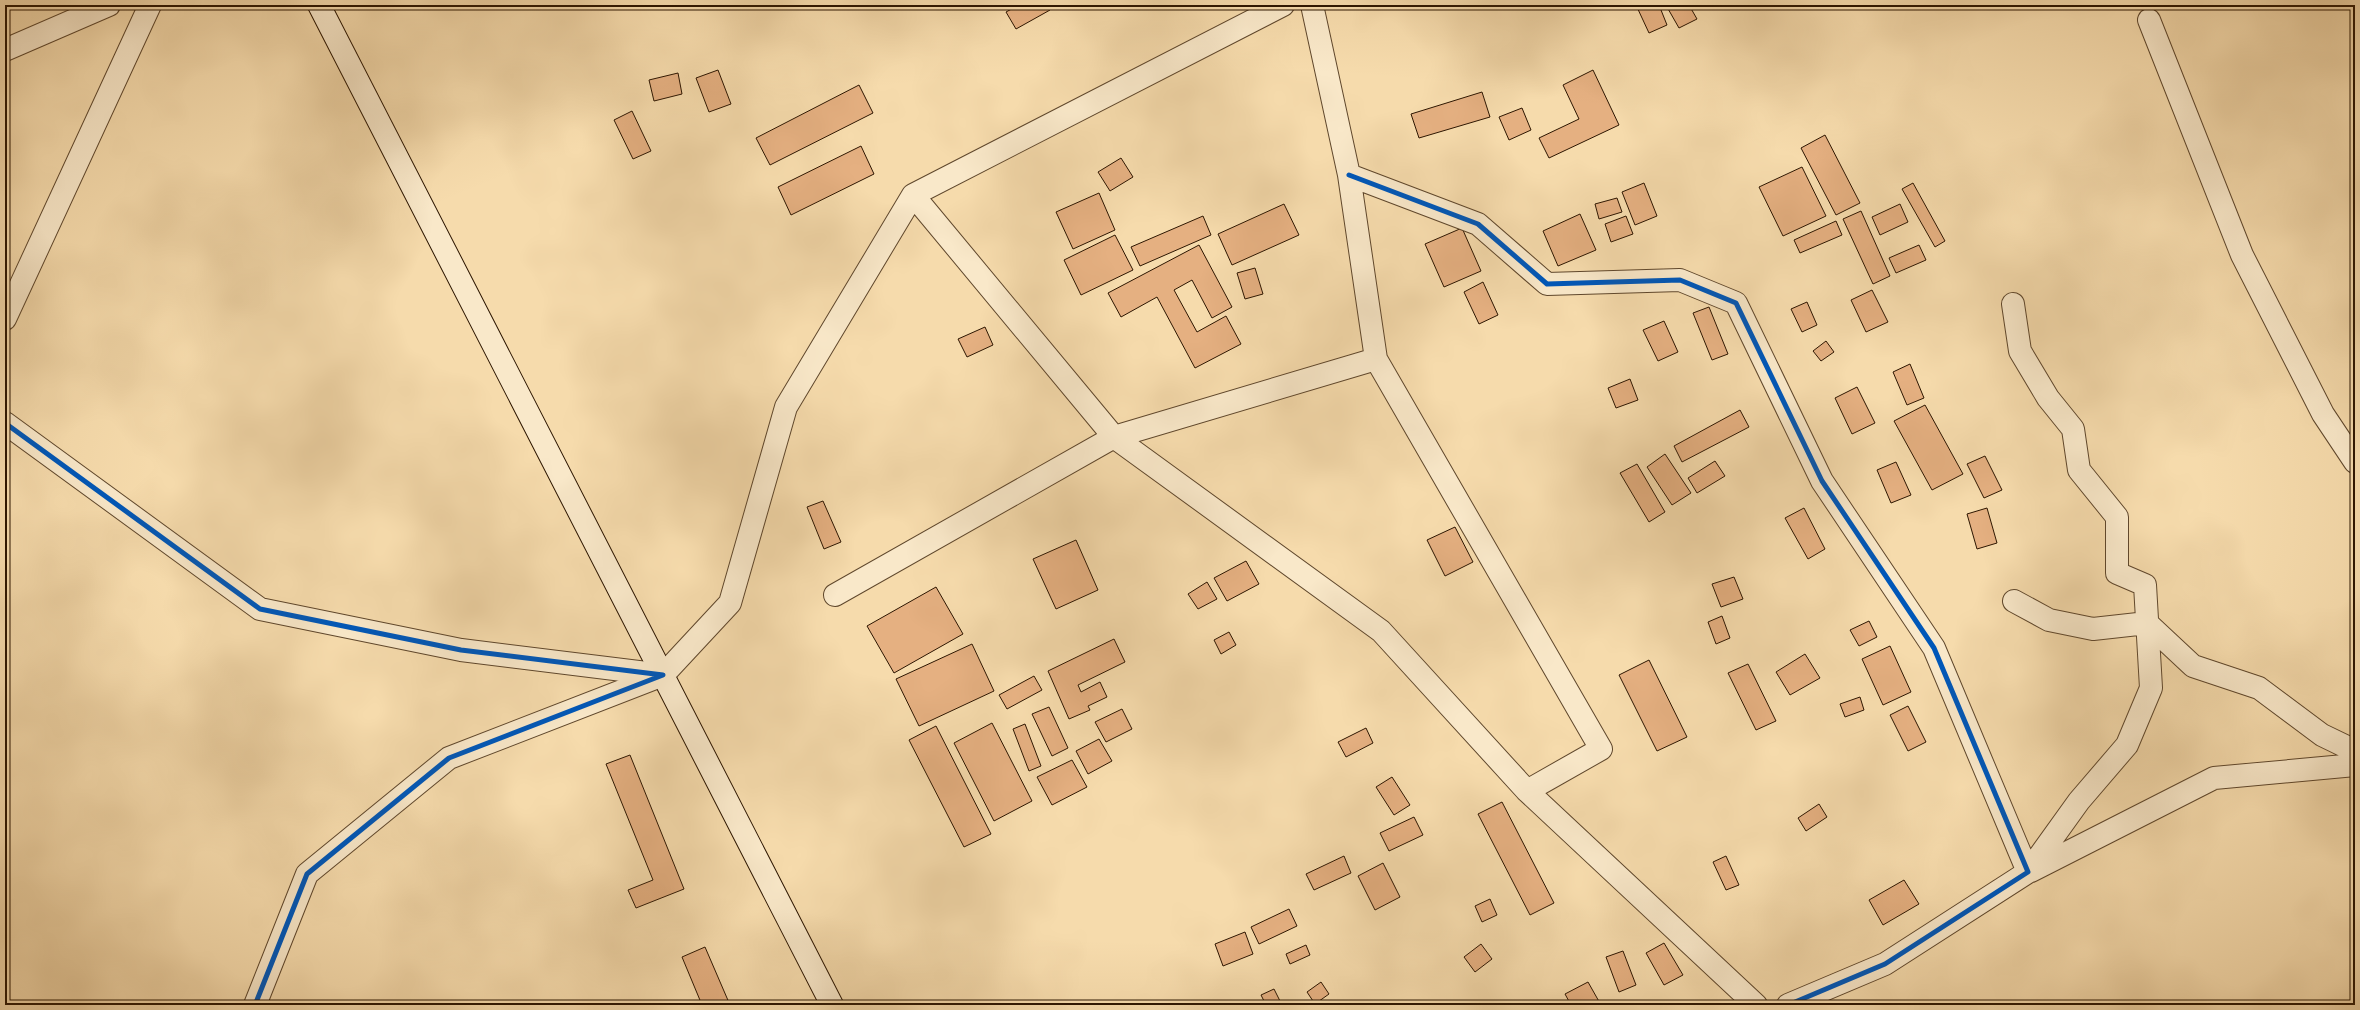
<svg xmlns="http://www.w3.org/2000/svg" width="2360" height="1010" font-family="Cardo,serif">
	<rect width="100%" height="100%" fill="#f6dbac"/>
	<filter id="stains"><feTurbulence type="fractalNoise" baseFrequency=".005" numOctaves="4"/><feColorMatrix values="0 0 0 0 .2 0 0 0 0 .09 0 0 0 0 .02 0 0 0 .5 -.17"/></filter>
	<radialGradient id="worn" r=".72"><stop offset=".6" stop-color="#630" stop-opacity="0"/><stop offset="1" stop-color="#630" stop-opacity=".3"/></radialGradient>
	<!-- building -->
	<path fill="#e5b081" stroke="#2d1601" d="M1019,5H1047L1050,10L1016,29L1006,12Z
		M1636,5H1659L1667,25L1649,33Z
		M1671,5H1689L1697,19L1679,28L1667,7Z
		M718,70L731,104L709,112L696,78Z
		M1593,70L1619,125L1549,158L1539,138L1579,119L1563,85Z
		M678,73L682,94L654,101L649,80Z
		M859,85L873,113L770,165L756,138Z
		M1482,92L1490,117L1419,138L1411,114Z
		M1522,108L1531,130L1509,140L1499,117Z
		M632,111L651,151L633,159L614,120Z
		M1825,135L1860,203L1836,215L1801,148Z
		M861,146L874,174L791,215L778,187Z
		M1121,158L1133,177L1110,191L1098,172Z
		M1802,167L1826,216L1783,236L1759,187Z
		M1644,183L1657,216L1635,225L1622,192Z
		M1913,183L1945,241L1935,247L1902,189Z
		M1099,193L1115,230L1073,249L1056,212Z
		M1617,198L1622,212L1599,219L1595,204Z
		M1284,204L1299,235L1232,265L1218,234Z
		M1900,204L1908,222L1880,235L1872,217Z
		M1861,211L1890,276L1873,284L1843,219Z
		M1580,214L1596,250L1558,266L1543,231Z
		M1203,216L1211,235L1140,266L1131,247Z
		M1626,216L1633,234L1611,242L1605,224Z
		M1836,221L1842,235L1800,253L1794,240Z
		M1462,228L1481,271L1444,287L1425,244Z
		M1115,235L1133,270L1081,295L1064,260Z
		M1199,245L1232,307L1212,318L1192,280L1174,290L1197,332L1226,316L1241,344L1195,368L1157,297L1121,317L1108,293Z
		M1919,245L1926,260L1896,273L1889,258Z
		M1255,268L1263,294L1245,299L1237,273Z
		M1483,282L1498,315L1479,324L1464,292Z
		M1872,290L1888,322L1866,332L1851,300Z
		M1807,302L1817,325L1802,332L1791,309Z
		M1709,307L1728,354L1712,360L1693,313Z
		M1664,321L1678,352L1658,361L1643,330Z
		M985,327L993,345L967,357L958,339Z
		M1826,341L1834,352L1821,361L1813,351Z
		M1910,364L1924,398L1907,405L1893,372Z
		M1630,379L1638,400L1616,408L1608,388Z
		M1857,387L1875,423L1852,434L1835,398Z
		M1925,405L1963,474L1932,490L1894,421Z
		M1740,410L1749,427L1682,462L1674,446Z
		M1665,454L1691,493L1672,505L1647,467Z
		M1985,456L2002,490L1984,498L1967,464Z
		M1715,461L1725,476L1697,493L1688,478Z
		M1896,462L1911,495L1891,503L1877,470Z
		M1637,464L1665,512L1649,522L1620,473Z
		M823,501L841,542L824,549L807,507Z
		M1804,508L1825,549L1808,559L1785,518Z
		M1987,508L1997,543L1977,549L1967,514Z
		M1455,527L1473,562L1445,576L1427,540Z
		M1076,540L1098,590L1056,609L1033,559Z
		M1246,561L1259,584L1227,601L1214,578Z
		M1734,577L1743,599L1721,607L1712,584Z
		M1207,582L1217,599L1198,609L1188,594Z
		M936,587L963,634L894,673L867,626Z
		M1722,616L1730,638L1716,644L1708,622Z
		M1869,621L1877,637L1859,646L1850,630Z
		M1229,632L1236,645L1221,654L1214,640Z
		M1114,639L1125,662L1078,685L1081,692L1100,682L1107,697L1088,706L1090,710L1069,719L1048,671Z
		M972,644L994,691L919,726L896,679Z
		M1890,646L1911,692L1883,705L1862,659Z
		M1805,654L1820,678L1790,695L1776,672Z
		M1649,660L1687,737L1657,751L1619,675Z
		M1748,664L1776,721L1756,730L1728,673Z
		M1034,676L1042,690L1007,709L999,695Z
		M1860,697L1864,710L1845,717L1840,704Z
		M1908,706L1926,742L1908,751L1890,715Z
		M1049,707L1068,748L1052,756L1032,714Z
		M1122,709L1132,729L1106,742L1095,722Z
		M992,723L1032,801L994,821L954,743Z
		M1025,724L1041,766L1029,771L1013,729Z
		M936,726L991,834L964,847L909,740Z
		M1366,728L1373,743L1346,757L1338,742Z
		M1099,739L1112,761L1088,774L1076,751Z
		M630,755L684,889L636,908L628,890L653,880L606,764Z
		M1072,760L1087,787L1052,805L1037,777Z
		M1392,777L1410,805L1394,815L1376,787Z
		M1502,802L1554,903L1530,915L1478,814Z
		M1819,804L1827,817L1806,831L1798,818Z
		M1414,817L1423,835L1389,851L1380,833Z
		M1344,856L1351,873L1314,890L1306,874Z
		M1726,856L1739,885L1726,890L1713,862Z
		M1383,863L1400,897L1375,910L1358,876Z
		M1904,880L1919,904L1883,925L1869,900Z
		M1490,899L1497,915L1482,922L1475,906Z
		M1289,909L1297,926L1259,944L1251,927Z
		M1245,932L1253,954L1223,966L1215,944Z
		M1664,943L1683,975L1664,985L1646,953Z
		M1481,944L1492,959L1475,972L1464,957Z
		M1306,945L1310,955L1290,964L1286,954Z
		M705,947L730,1005H702L682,957Z
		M1623,951L1636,985L1619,992L1606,957Z
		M1321,982L1329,994L1315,1004L1307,992Z
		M1588,982L1601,1005H1571L1565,994Z
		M1274,989L1282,1005H1266L1261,995Z"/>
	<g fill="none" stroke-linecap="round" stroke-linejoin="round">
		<defs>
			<path id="street" d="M2149,20L2242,255L2323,414L2355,462
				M5,50L109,5
				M1349,175L1478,224L1547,284L1680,280L1736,303L1822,481L1934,648L2028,872L1885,964L1788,1005
				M913,195L1114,437L1376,359L1349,175L1312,5
				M2013,304L2020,351L2048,398L2073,429L2079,470L2117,517V573L2145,585L2151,688L2127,745L2079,801L2028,872
				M5,319L150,5
				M1376,359L1601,749L1527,791
				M5,423L260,609L461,650L663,675L449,758L307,874L255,1005
				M835,595L1114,437L1381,631L1527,791L1756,1005
				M2014,601L2049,620L2093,629L2147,623L2193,666L2259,688L2322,735L2355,751
				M663,675L730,603L786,407L913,195L1283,5
				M2031,871L2214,778L2355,765"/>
			<path id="secondary" d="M319,5L832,1005"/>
		</defs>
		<!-- street casing -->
		<use href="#street" stroke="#5f472c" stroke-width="24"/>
		<!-- secondary casing -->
		<use href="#secondary" stroke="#2d1601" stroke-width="24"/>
		<!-- street -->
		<use href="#street" stroke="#f9e8c9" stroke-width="22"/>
		<!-- secondary -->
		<use href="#secondary" stroke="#f9e8c9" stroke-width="22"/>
		<defs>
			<path id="cycleway" d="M1349,175L1478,224L1547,284L1680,280L1736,303L1822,481L1934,648L2028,872L1885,964L1788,1005
				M5,423L260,609L461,650L663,675L449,758L307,874L255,1005"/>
		</defs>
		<!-- cycleway casing -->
		<use href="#cycleway" stroke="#f9e8c9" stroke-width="8"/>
		<!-- cycleway -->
		<use href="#cycleway" stroke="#0057b8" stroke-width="5"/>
	</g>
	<!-- margin -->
	<rect width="2360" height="1010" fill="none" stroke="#f6dbac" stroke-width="20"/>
	<rect x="6" y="6" width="2348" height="998" fill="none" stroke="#2d1601" stroke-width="2"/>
	<rect x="10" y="10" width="2340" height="990" fill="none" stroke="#2d1601"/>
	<rect width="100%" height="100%" filter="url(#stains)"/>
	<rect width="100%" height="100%" fill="url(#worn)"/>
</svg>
